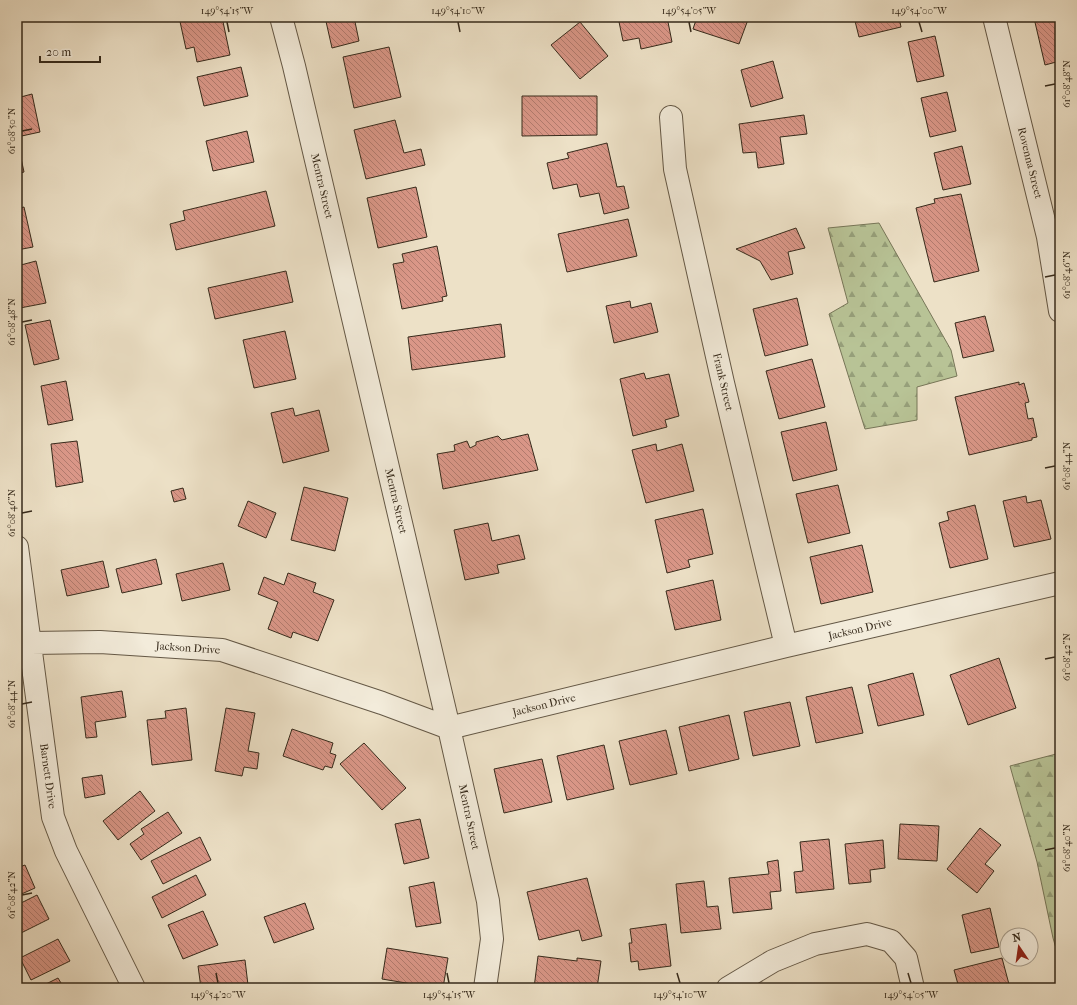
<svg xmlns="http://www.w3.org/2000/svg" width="1077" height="1005" font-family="'IM FELL French Canon',serif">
	<defs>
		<pattern id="forest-firs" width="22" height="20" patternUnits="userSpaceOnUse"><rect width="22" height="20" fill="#b8c396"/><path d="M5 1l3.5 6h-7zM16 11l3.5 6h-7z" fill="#969f7a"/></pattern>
		<pattern id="building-back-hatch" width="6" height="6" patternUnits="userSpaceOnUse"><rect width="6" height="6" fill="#da9788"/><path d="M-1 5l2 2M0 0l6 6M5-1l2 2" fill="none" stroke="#b27b6e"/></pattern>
	</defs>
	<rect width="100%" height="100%" fill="#ede1c7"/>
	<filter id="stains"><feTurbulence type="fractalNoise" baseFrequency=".005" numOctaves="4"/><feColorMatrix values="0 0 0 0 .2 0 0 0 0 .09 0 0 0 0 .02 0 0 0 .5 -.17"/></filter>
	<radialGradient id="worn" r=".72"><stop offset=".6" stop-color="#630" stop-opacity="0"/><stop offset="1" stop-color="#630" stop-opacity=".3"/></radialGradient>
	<!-- forest -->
	<path fill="url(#forest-firs)" stroke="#777658" d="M879,223L951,350L957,376L917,387V420L865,429L829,314L848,303L828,228Z
		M1060,753V962L1053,938L1037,862L1010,766Z"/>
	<!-- building -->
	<path fill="url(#building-back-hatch)" stroke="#362a1b" d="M179,17H222L230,55L197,62L194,47L186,49Z
		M325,17H354L359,41L332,48Z
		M618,17H667L672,42L641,49L639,38L623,41Z
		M697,17H749L739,44L693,29Z
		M854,17H899L901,27L859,37Z
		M1037,17H1060V61L1045,65L1034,18Z
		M580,22L608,56L580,79L551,45Z
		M935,36L944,76L917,82L908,42Z
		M389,47L401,97L354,108L343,57Z
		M773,61L783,98L751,107L741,70Z
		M241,67L248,96L204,106L197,77Z
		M1060,79V100L1055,80Z
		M947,92L956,131L930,137L921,98Z
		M32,94L40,132L17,137V98Z
		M522,96H597V135L522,136Z
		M804,115L807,134L780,137L784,164L758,168L756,152L743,153L739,124Z
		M395,120L404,153L421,149L425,165L366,179L354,130Z
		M247,131L254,162L213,171L206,141Z
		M607,143L617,187L624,186L629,208L604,214L599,193L580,197L577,184L553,189L547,163L569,158L567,153Z
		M962,146L971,184L943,190L934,153Z
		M19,149L24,172L17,174V150Z
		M416,187L427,237L378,248L367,198Z
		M266,191L275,226L176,250L170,224L185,220L183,211Z
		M961,194L979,271L934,282L916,208L935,203L934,199Z
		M24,207L33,247L17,250V209Z
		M628,219L637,256L567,272L558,234Z
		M796,228L805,248L788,252L793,274L771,280L760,261L736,249Z
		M437,246L447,296L442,297L443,301L402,309L393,264L404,262L402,254Z
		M36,261L46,303L20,308L17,295V266Z
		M286,271L293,302L215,319L208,288Z
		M797,298L808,345L765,356L753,309Z
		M630,301L631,308L651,303L658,332L614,343L606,306Z
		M985,316L994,351L963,358L955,323Z
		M50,320L59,359L34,365L25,325Z
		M501,324L505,357L412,370L408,337Z
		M285,331L296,379L254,388L243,340Z
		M812,359L825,407L779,419L766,371Z
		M644,373L646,379L669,374L679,416L665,420L667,427L633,436L620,379Z
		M66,381L73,420L48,425L41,386Z
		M1019,382V385L1024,383L1029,402L1025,403L1028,419L1033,418L1037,437L1032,438V440L969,455L955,397Z
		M293,408L295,416L319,410L329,451L283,463L271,413Z
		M826,422L837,470L793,481L781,432Z
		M528,434L538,470L443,489L437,454L455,451L454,445L467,441L470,448L476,445V442L498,436L502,440Z
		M77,441L83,482L56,487L51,444Z
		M656,444L657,451L682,444L694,491L646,503L632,450Z
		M838,485L850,533L808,543L796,494Z
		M304,487L348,498L335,551L291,540Z
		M183,488L186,499L174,502L171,491Z
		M1026,496L1027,503L1041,500L1051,539L1014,547L1003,501Z
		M248,501L276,513L266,538L238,526Z
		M975,505L988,559L950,568L939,523L949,520L947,512Z
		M703,509L713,554L688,560L690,567L667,573L655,520Z
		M488,523L492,541L519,535L525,559L497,565L499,573L465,580L454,530Z
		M862,545L873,592L821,604L810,557Z
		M156,559L162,584L122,593L116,569Z
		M103,561L109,587L67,596L61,570Z
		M223,563L230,590L182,601L176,574Z
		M288,573L316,583L313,592L334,600L318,641L293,632L291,638L268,629L278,602L258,594L264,577L284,585Z
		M713,580L721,620L675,630L666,591Z
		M999,658L1016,708L968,725L950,675Z
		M913,673L924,715L878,726L868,685Z
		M852,687L863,733L816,743L806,697Z
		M122,691L126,717L95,722L97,737L86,738L81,697Z
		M790,702L800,746L753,756L744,712Z
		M186,708L192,760L152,765L147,720L166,718L165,711Z
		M226,708L255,713L248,751L259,753L257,769L244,767L242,776L215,771Z
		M729,715L739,759L689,771L679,727Z
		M292,729L333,743L330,753L336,755L332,768L325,766L323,770L283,756Z
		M666,730L677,774L630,785L619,741Z
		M364,743L406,788L382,810L340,764Z
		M604,745L614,789L567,800L557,756Z
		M542,759L552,802L504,813L494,769Z
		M102,775L105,794L85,798L82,778Z
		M140,791L155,811L118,840L103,821Z
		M168,812L182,833L141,860L130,844L144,834L141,829Z
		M420,819L429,858L404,864L395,824Z
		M900,824L939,826L937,861L898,859Z
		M980,828L1001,845L985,864L994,871L977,893L947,869Z
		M200,837L211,860L163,884L151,861Z
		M829,839L834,889L796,893L794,872L803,871L800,842Z
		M883,840L885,868L870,870L871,882L849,884L845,844Z
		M778,860L781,891L770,892L772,909L733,913L729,878L769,874L767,862Z
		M25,865L35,888L17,896V868Z
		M196,875L206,895L162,918L152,897Z
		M587,878L602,936L582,941L579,930L539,940L527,892Z
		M704,881L707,907L718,906L721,929L681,933L676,884Z
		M434,882L441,923L416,927L409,887Z
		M37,895L49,919L17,935V905Z
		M305,903L314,929L274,943L264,917Z
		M990,908L999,947L971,953L962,915Z
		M203,911L218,945L183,959L168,925Z
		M666,924L671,966L639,970L638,961L631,962L629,943H632L630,929Z
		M58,939L70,961L31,980L20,958Z
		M387,948L448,958L443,988H436L382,979Z
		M538,956L577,961V958L601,961L597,988H534Z
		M1002,958L1010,988H959L954,970Z
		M245,960L248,985L219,988H201L198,966Z
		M58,978L64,988H38Z
		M861,984L862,988H845Z
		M844,985V988H832Z"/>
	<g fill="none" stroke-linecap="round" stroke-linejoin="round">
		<defs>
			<path id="minor" d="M281,17L294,66L449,728L488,901L492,939L485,988
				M994,17L1048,237L1060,311
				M671,117L675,169L723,383L786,646
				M17,547L53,817L66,851L134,988
				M31,643L100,642L222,650L382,703L449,728L786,646L1060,583
				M728,988L773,961L815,944L867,934L891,941L906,958L913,988"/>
		</defs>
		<!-- minor casing -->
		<use href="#minor" stroke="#645846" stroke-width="24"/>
		<!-- minor -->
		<use href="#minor" stroke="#f3ecdb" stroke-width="22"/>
	</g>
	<!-- ticks -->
	<path fill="none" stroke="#362a1b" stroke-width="1.5" d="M227,22L229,32M458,22L460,32M689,22L691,32M919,22L922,32M1045,86L1055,84M22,131L32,129M1045,277L1055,275M22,322L32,320M1045,468L1055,466M22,513L32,511M1045,659L1055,657M22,704L32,702M1045,850L1055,848M22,895L32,893M216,973L218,983M447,973L449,983M677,973L680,983M908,973L911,983"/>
	<g text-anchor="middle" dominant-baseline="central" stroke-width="3.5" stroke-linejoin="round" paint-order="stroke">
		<!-- street labels -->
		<g font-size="11" fill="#362a1b" stroke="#f3ecdb">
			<text transform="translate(1030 163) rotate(76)">Rovenna Street</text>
			<text transform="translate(322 186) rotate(77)">Mentra Street</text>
			<text transform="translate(723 382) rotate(77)">Frank Street</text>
			<text transform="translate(396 501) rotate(77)">Mentra Street</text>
			<text transform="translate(860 629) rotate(-13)">Jackson Drive</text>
			<text transform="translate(188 648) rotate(4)">Jackson Drive</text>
			<text transform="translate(544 705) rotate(-14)">Jackson Drive</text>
			<text transform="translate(48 776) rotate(82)">Barnett Drive</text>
			<text transform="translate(469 817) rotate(78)">Mentra Street</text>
		</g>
	</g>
	<!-- margin -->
	<rect width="1077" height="1005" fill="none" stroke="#ede1c7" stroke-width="44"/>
	<!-- north arrow -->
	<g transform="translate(1019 947) rotate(347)"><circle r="19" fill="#f3ecdb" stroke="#a79e8e"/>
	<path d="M0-3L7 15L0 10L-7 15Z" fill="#8f2418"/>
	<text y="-6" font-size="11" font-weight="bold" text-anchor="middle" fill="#362a1b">N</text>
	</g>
	<!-- scale -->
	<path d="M40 56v6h60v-6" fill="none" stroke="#362a1b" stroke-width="2"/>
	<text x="46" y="56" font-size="12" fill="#362a1b" stroke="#f3ecdb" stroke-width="3" paint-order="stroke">20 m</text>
	<rect x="22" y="22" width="1033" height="961" fill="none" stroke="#362a1b" stroke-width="1.5"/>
	<g font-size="10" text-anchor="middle" fill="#362a1b">
		<text x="227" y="14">149°54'15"W</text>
		<text x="458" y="14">149°54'10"W</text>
		<text x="689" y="14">149°54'05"W</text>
		<text x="919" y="14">149°54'00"W</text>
		<text transform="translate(1066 84) rotate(-90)" y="4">61°08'48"N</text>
		<text transform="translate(11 131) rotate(-90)" y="4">61°08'50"N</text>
		<text transform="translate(1066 275) rotate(-90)" y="4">61°08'46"N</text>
		<text transform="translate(11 322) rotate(-90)" y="4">61°08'48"N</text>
		<text transform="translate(1066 466) rotate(-90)" y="4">61°08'44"N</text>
		<text transform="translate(11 513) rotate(-90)" y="4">61°08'46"N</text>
		<text transform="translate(1066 657) rotate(-90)" y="4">61°08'42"N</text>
		<text transform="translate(11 704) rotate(-90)" y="4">61°08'44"N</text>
		<text transform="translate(1066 848) rotate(-90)" y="4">61°08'40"N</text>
		<text transform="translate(11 895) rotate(-90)" y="4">61°08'42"N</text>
		<text x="218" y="998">149°54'20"W</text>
		<text x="449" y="998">149°54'15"W</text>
		<text x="680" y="998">149°54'10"W</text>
		<text x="911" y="998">149°54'05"W</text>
	</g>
	<rect width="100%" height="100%" filter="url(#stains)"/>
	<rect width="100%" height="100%" fill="url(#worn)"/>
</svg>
